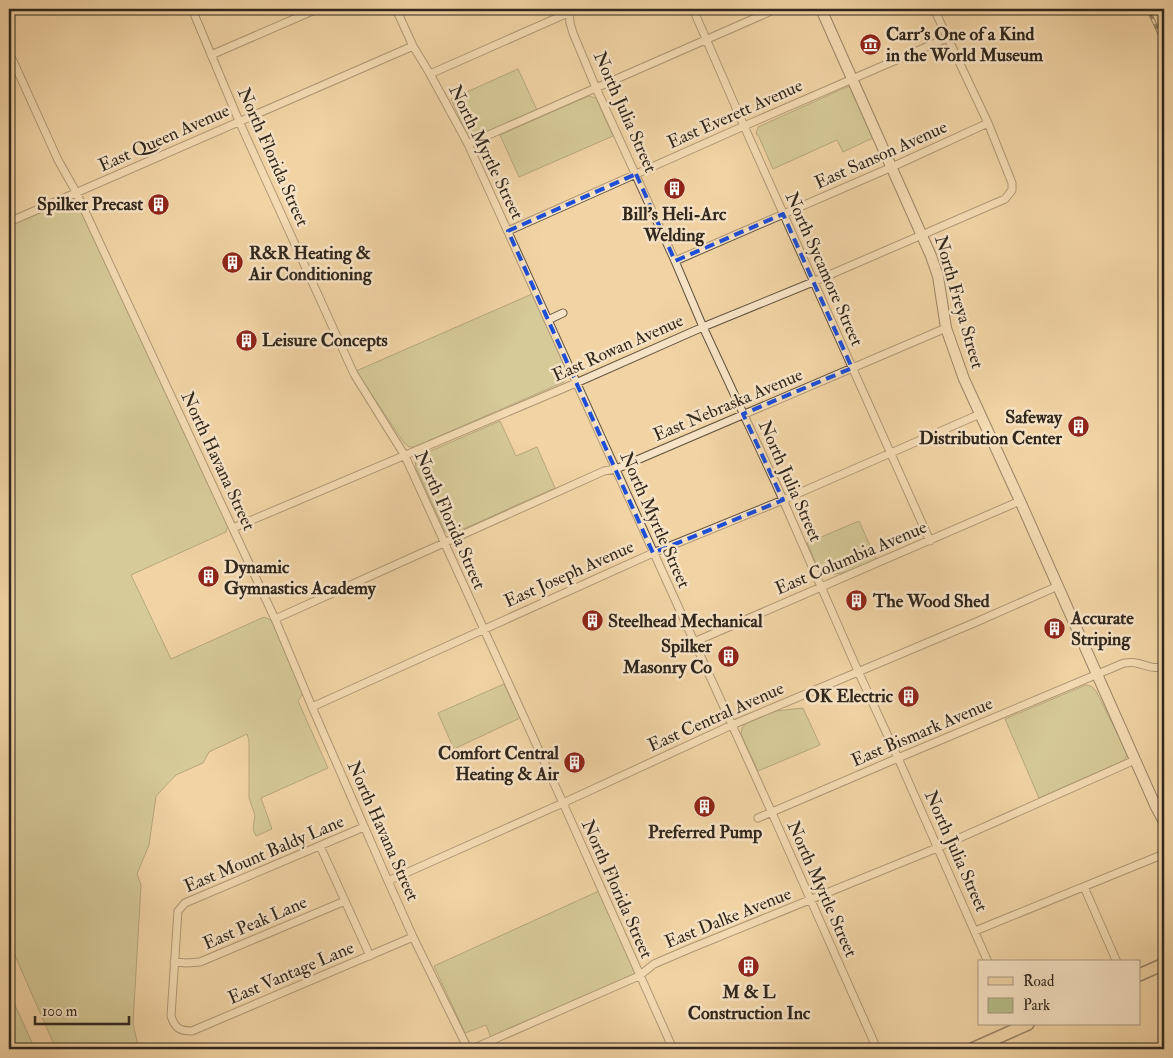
<svg xmlns="http://www.w3.org/2000/svg" width="1173" height="1058" font-family="'IM FELL Double Pica',serif">
	<rect width="100%" height="100%" fill="#f1d3a4"/>
	<filter id="stains"><feTurbulence type="fractalNoise" baseFrequency=".004" numOctaves="4"/><feColorMatrix values="0 0 0 0 .2 0 0 0 0 .09 0 0 0 0 .02 0 0 0 .5 -.17"/></filter>
	<radialGradient id="worn" r=".72"><stop offset=".6" stop-color="#630" stop-opacity="0"/><stop offset="1" stop-color="#630" stop-opacity=".3"/></radialGradient>
	<!-- green -->
	<path fill="#b6be89" stroke="#737253" d="M518,69L537,110L473,138L468,137L451,99Z
		M847,87H850L875,137L843,152L837,140L773,169L758,135L756,134L758,127Z
		M588,96L596,98L613,136L519,177L500,135Z
		M70,199L73,200L79,204L228,525L226,532L131,575L171,659L264,617L271,620L304,691L298,701L328,768L261,798L272,829L256,836L253,829L255,815L249,798V741L247,734L209,752L203,763L176,775L156,796L149,845L137,874L141,885L133,1024L138,1045L136,1049H56L9,942V225Z
		M532,294L567,372V378L564,382L414,447H409L404,443L356,371Z
		M500,421L516,456L537,447L555,488L452,534H448L444,530L416,468L415,460L419,456Z
		M859,521L877,561C865,565 831,581 821,571C816,566 811,550 807,543Z
		M504,684L520,718L454,749L438,713Z
		M1086,685L1091,686L1096,691L1127,753V756L1123,761L1039,798L1005,719Z
		M803,708L820,745L758,771L741,734L742,728L746,723L776,711Z
		M599,891L635,970L634,974L491,1038L486,1025L465,1033L434,966Z
		M9,992L35,1049H9Z"/>
	<g fill="none" stroke-linecap="round" stroke-linejoin="round">
		<defs>
			<path id="street" d="M192,9L239,121L354,374L405,456L563,803L673,1049
				M396,9L413,46L430,74L468,144L772,813L877,1049
				M569,9L570,23L573,33L596,88L675,261L703,327L776,484L858,671L898,758L988,962
				M693,9L744,126L930,541
				M9,52L58,160L76,192L275,619L312,707L388,881L413,937L468,1049
				M211,55L317,9
				M430,74L577,9
				M468,144L776,9
				M9,222L413,46
				M508,231L744,126L947,38
				M675,261L892,167L988,123
				M548,320L563,313
				M233,528L576,383L703,327L813,282L1005,199L1012,190V183L988,123L934,9
				M275,619L604,471L616,469L946,328
				M694,642L1020,501
				M312,707L653,553L783,500L980,414
				M758,818L898,758L1124,663C1128,663 1132,662 1136,663C1146,665 1154,670 1164,666
				M364,827L185,903L178,911L171,1016C175,1028 179,1031 192,1031L413,937
				M320,846L370,956
				M388,881L563,803L732,725L974,623L1058,586
				M1084,887L1117,962
				M975,931L1164,854
				M174,962L187,963L200,962L345,901
				M472,1049L639,976L654,964L689,949L937,848L1135,760"/>
			<path id="secondary" d="M821,9L931,256L938,276L946,328L964,379L1020,501L1156,807L1164,822"/>
			<path id="primary" d="M1139,975L1164,964
				M972,1049L1028,1024"/>
		</defs>
		<!-- street casing -->
		<use href="#street" stroke="#60523f" stroke-width="9"/>
		<!-- secondary casing -->
		<use href="#secondary" stroke="#30271d" stroke-width="12"/>
		<!-- primary casing -->
		<use href="#primary" stroke="#30271d" stroke-width="14"/>
		<!-- street -->
		<use href="#street" stroke="#f6e2c4" stroke-width="7"/>
		<!-- secondary -->
		<use href="#secondary" stroke="#f6e2c4" stroke-width="10"/>
		<!-- primary -->
		<use href="#primary" stroke="#f1d3a4" stroke-width="11"/>
		<defs>
			<path id="rail" d="M1148,9L1164,44"/>
		</defs>
		<!-- rail casing -->
		<use href="#rail" stroke="#30271d" stroke-width="4"/>
		<!-- rail -->
		<use href="#rail" stroke="#f6e2c4" stroke-width="2" stroke-dasharray="5.5" stroke-linecap="butt"/>
	</g>
	<!-- marked area -->
	<path d="M0 0H1173V1058H0ZM636,174L675,261L783,214L852,368L743,414L783,500L653,553L508,231Z" fill="#f1d3a4" fill-opacity=".55" fill-rule="evenodd"/>
	<path fill="none" stroke="#1d4ed8" stroke-width="4" stroke-dasharray="10 6" stroke-linejoin="round" d="M636,174L675,261L783,214L852,368L743,414L783,500L653,553L508,231Z"/>
	<!-- icons -->
	<defs>
		<symbol id="museum-disc" viewBox="-11 -11 22 22"><circle r="9.5" fill="#8f2418" stroke="#f6e2c4"/><path d="M0-6L6-3V-2H-6V-3ZM-5-1h2V3h-2ZM-1-1h2V3h-2ZM3-1h2V3H3ZM-6 4H6V6H-6Z" fill="#fff"/></symbol>
		<symbol id="building-disc" viewBox="-11 -11 22 22"><circle r="9.5" fill="#8f2418" stroke="#f6e2c4"/><path d="M-4-6H4V6H1V3H-1V6H-4ZM-2.5-4.3h1.7v1.8h-1.7ZM.8-4.3h1.7v1.8H.8ZM-2.5-1h1.7V.8h-1.7ZM.8-1h1.7V.8H.8Z" fill="#fff"/></symbol>
	</defs>
	<g fill-rule="evenodd">
		<use href="#museum-disc" x="858" y="32" width="25" height="25"/>
		<use href="#building-disc" x="662" y="176" width="25" height="25"/>
		<use href="#building-disc" x="146" y="192" width="25" height="25"/>
		<use href="#building-disc" x="220" y="250" width="25" height="25"/>
		<use href="#building-disc" x="234" y="328" width="25" height="25"/>
		<use href="#building-disc" x="1066" y="414" width="25" height="25"/>
		<use href="#building-disc" x="196" y="564" width="25" height="25"/>
		<use href="#building-disc" x="844" y="588" width="25" height="25"/>
		<use href="#building-disc" x="580" y="608" width="25" height="25"/>
		<use href="#building-disc" x="1042" y="616" width="25" height="25"/>
		<use href="#building-disc" x="716" y="644" width="25" height="25"/>
		<use href="#building-disc" x="896" y="684" width="25" height="25"/>
		<use href="#building-disc" x="562" y="750" width="25" height="25"/>
		<use href="#building-disc" x="692" y="794" width="25" height="25"/>
		<use href="#building-disc" x="736" y="954" width="25" height="25"/>
	</g>
	<g text-anchor="middle" dominant-baseline="central" stroke-width="5" stroke-linejoin="round" paint-order="stroke">
		<!-- poi labels -->
		<g font-size="18" font-weight="bold" fill="#30271d" stroke="#f6e2c4" text-anchor="start">
			<text x="886" y="34">Carr's One of a Kind<tspan x="886" dy="21">in the World Museum</tspan></text>
			<text x="143" y="204" text-anchor="end">Spilker Precast</text>
			<text x="674" y="214" text-anchor="middle">Bill's Heli-Arc<tspan x="674" dy="21">Welding</tspan></text>
			<text x="249" y="253">R&amp;R Heating &amp;<tspan x="249" dy="21">Air Conditioning</tspan></text>
			<text x="262" y="340">Leisure Concepts</text>
			<text x="1062" y="417" text-anchor="end">Safeway<tspan x="1062" dy="21">Distribution Center</tspan></text>
			<text x="224" y="567">Dynamic<tspan x="224" dy="21">Gymnastics Academy</tspan></text>
			<text x="873" y="601">The Wood Shed</text>
			<text x="1071" y="618">Accurate<tspan x="1071" dy="21">Striping</tspan></text>
			<text x="608" y="621">Steelhead Mechanical</text>
			<text x="712" y="646" text-anchor="end">Spilker<tspan x="712" dy="21">Masonry Co</tspan></text>
			<text x="893" y="696" text-anchor="end">OK Electric</text>
			<text x="559" y="753" text-anchor="end">Comfort Central<tspan x="559" dy="21">Heating &amp; Air</tspan></text>
			<text x="705" y="832" text-anchor="middle">Preferred Pump</text>
			<text x="749" y="992" text-anchor="middle">M &amp; L<tspan x="749" dy="21">Construction Inc</tspan></text>
		</g>
		<!-- street labels -->
		<g font-size="18" fill="#30271d" stroke="#f6e2c4">
			<text transform="translate(625 112) rotate(66)">North Julia Street</text>
			<text transform="translate(735 114) rotate(-24)">East Everett Avenue</text>
			<text transform="translate(164 138) rotate(-24)">East Queen Avenue</text>
			<text transform="translate(486 152) rotate(64)">North Myrtle Street</text>
			<text transform="translate(881 155) rotate(-24)">East Sanson Avenue</text>
			<text transform="translate(273 157) rotate(66)">North Florida Street</text>
			<text transform="translate(824 269) rotate(66)">North Sycamore Street</text>
			<text transform="translate(959 302) rotate(74)">North Freya Street</text>
			<text transform="translate(618 348) rotate(-24)">East Rowan Avenue</text>
			<text transform="translate(728 405) rotate(-23)">East Nebraska Avenue</text>
			<text transform="translate(218 461) rotate(65)">North Havana Street</text>
			<text transform="translate(790 481) rotate(66)">North Julia Street</text>
			<text transform="translate(450 520) rotate(66)">North Florida Street</text>
			<text transform="translate(655 520) rotate(66)">North Myrtle Street</text>
			<text transform="translate(851 558) rotate(-23)">East Columbia Avenue</text>
			<text transform="translate(569 574) rotate(-24)">East Joseph Avenue</text>
			<text transform="translate(716 717) rotate(-24)">East Central Avenue</text>
			<text transform="translate(922 732) rotate(-23)">East Bismark Avenue</text>
			<text transform="translate(383 831) rotate(66)">North Havana Street</text>
			<text transform="translate(956 851) rotate(66)">North Julia Street</text>
			<text transform="translate(264 854) rotate(-23)">East Mount Baldy Lane</text>
			<text transform="translate(617 889) rotate(66)">North Florida Street</text>
			<text transform="translate(822 889) rotate(66)">North Myrtle Street</text>
			<text transform="translate(728 918) rotate(-22)">East Dalke Avenue</text>
			<text transform="translate(255 923) rotate(-23)">East Peak Lane</text>
			<text transform="translate(291 973) rotate(-23)">East Vantage Lane</text>
		</g>
	</g>
	<!-- margin -->
	<rect width="1173" height="1058" fill="none" stroke="#f1d3a4" stroke-width="30"/>
	<rect x="10" y="10" width="1153" height="1038" fill="none" stroke="#30271d" stroke-width="2.5"/>
	<rect x="15" y="15" width="1143" height="1028" fill="none" stroke="#30271d"/>
	<!-- legend -->
	<rect x="978" y="960" width="162" height="65" fill="#f6e2c4" stroke="#a79781"/>
	<rect x="988" y="977" width="25" height="8" fill="#f1d3a4" stroke="#a79781"/>
	<text x="1023" y="986" font-size="15" fill="#30271d">Road</text>
	<rect x="988" y="998" width="25" height="15" fill="#b6be89" stroke="#a79781"/>
	<text x="1023" y="1010" font-size="15" fill="#30271d">Park</text>
	<!-- scale -->
	<path d="M35 1016v8h94v-8" fill="none" stroke="#30271d" stroke-width="2.5"/>
	<text x="42" y="1016" font-size="15" fill="#30271d" stroke="#f6e2c4" stroke-width="4" paint-order="stroke">100 m</text>
	<rect width="100%" height="100%" filter="url(#stains)"/>
	<rect width="100%" height="100%" fill="url(#worn)"/>
</svg>
